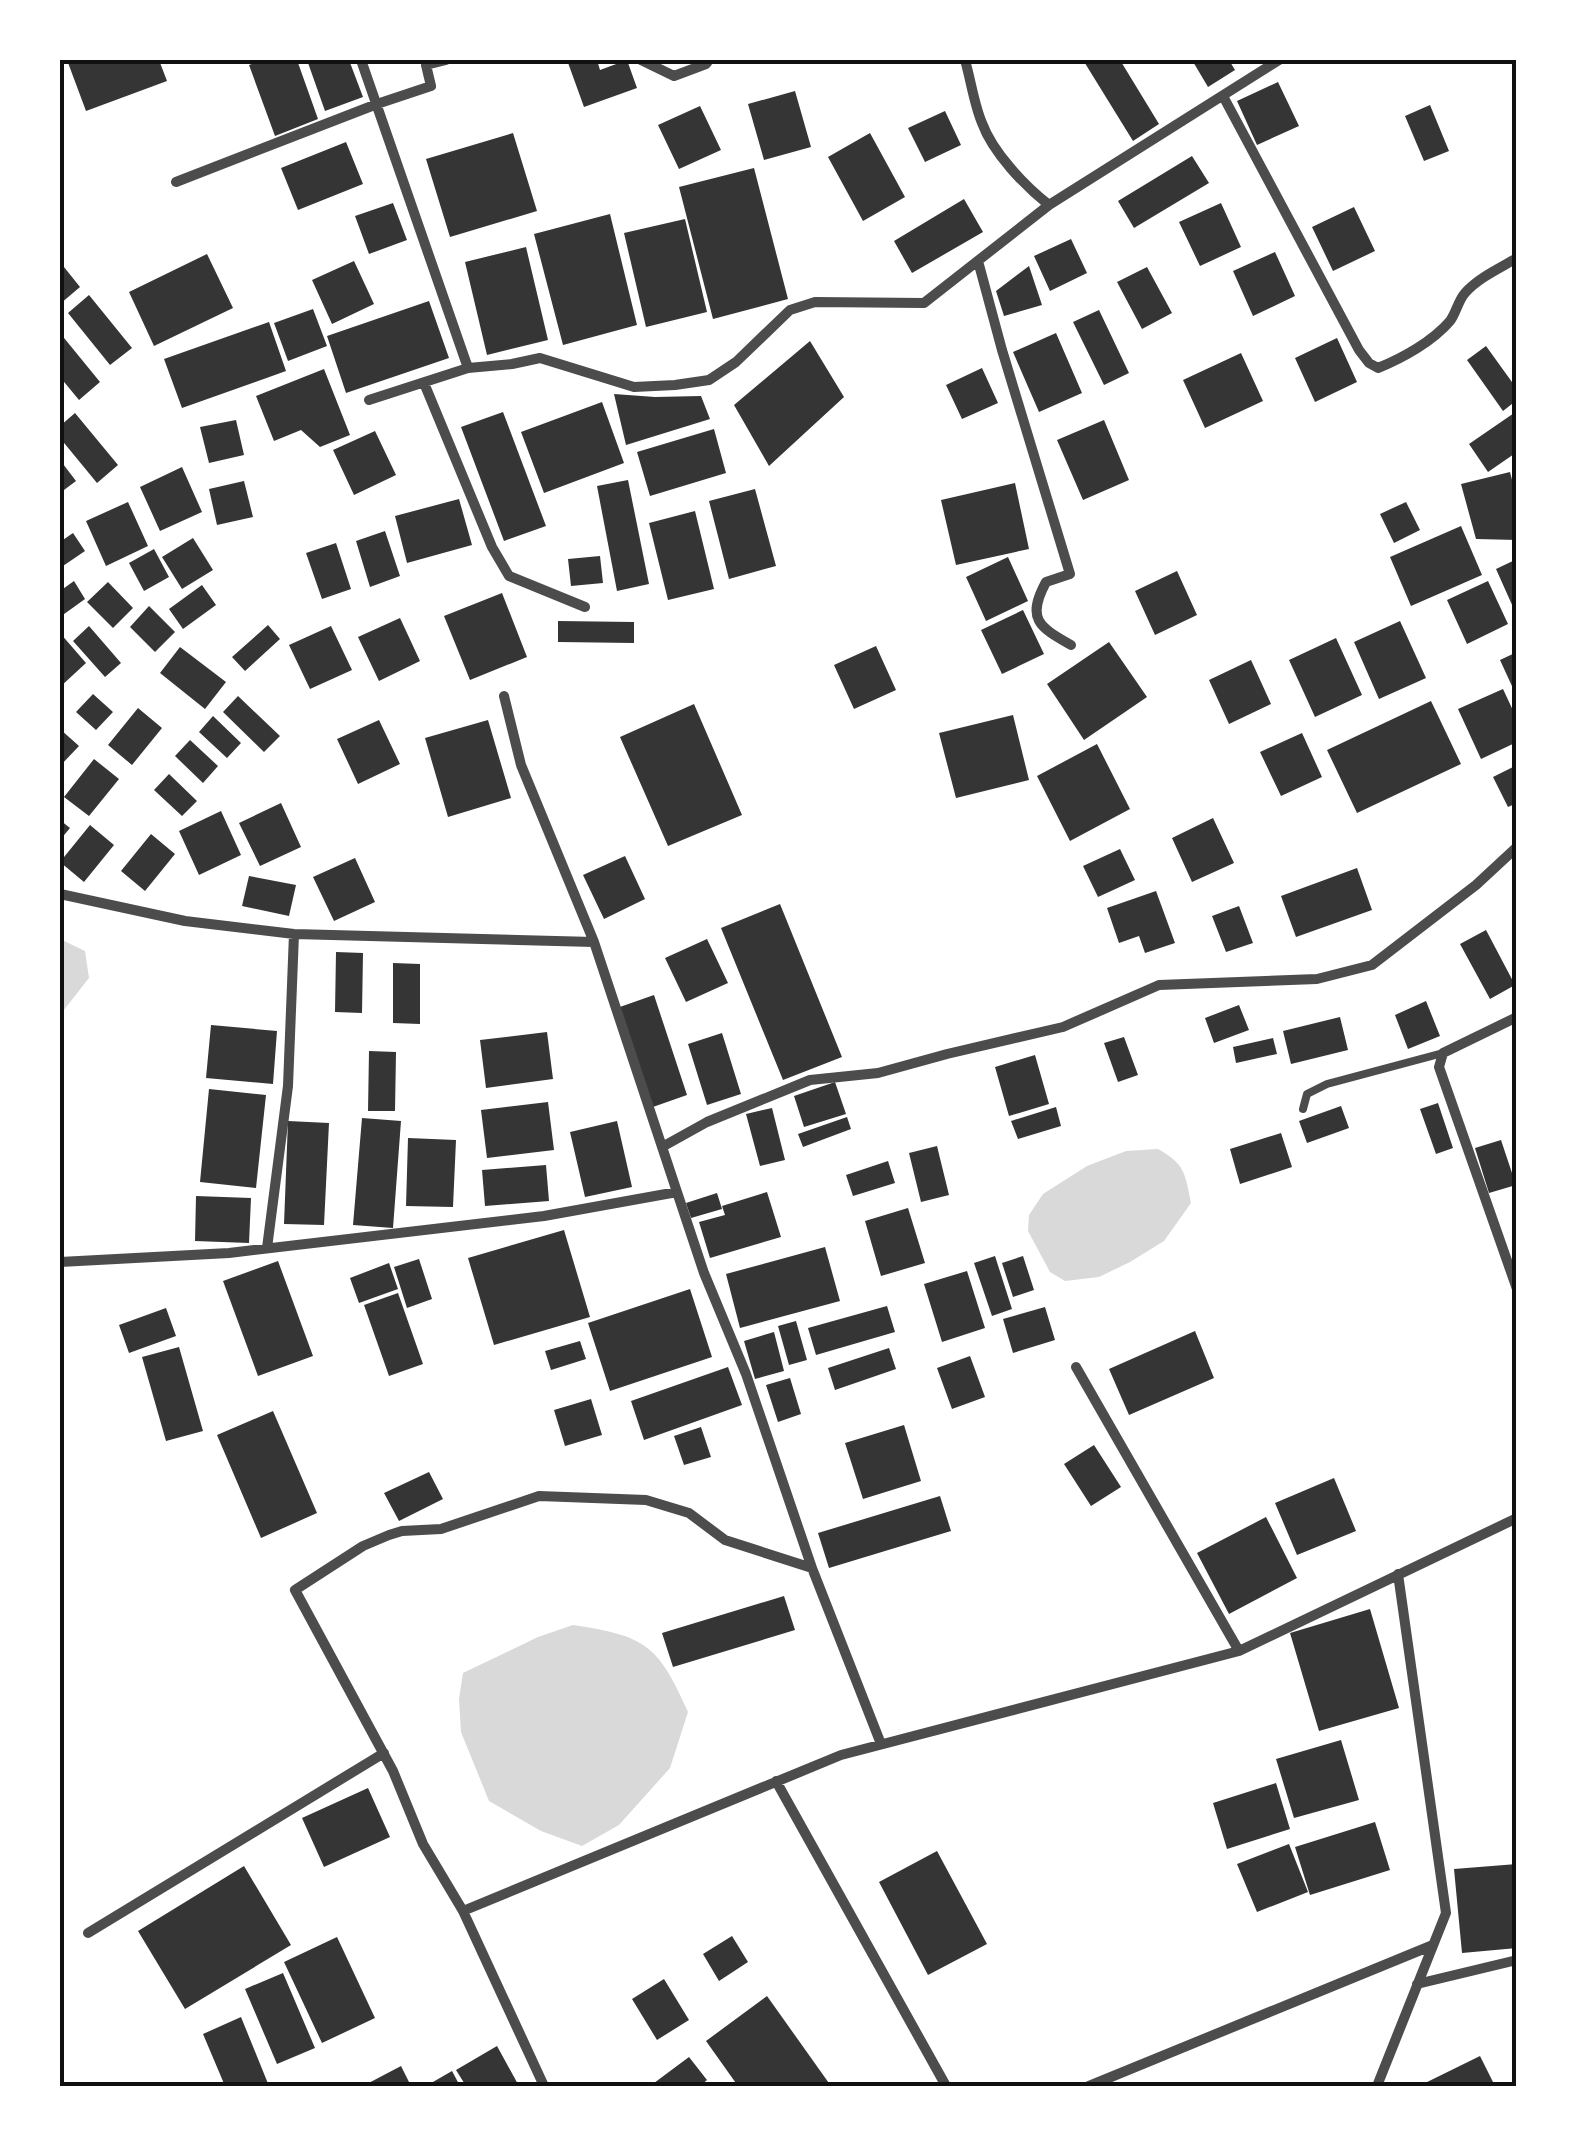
<svg xmlns="http://www.w3.org/2000/svg" width="1577" height="2146" font-family="Lato,sans-serif">
	<rect width="100%" height="100%" fill="#fff"/>
	<!-- water -->
	<path fill="#d9d9d9" d="M60,939L85,951L89,978L60,1015Z
		M1158,1149C1185,1164 1185,1173 1191,1203L1164,1241L1130,1262L1099,1277L1065,1281L1050,1272L1028,1231L1029,1215L1043,1194L1087,1166L1126,1151Z
		M573,1625C645,1636 658,1644 688,1712L670,1768L619,1825L582,1846L541,1831L489,1801L461,1732L459,1699L463,1673L538,1637Z"/>
	<!-- building -->
	<path fill="#353535" d="M67,60H159L167,81L86,111Z
		M263,60H297L318,119L275,136L249,65Z
		M307,60H349L363,97L325,111Z
		M567,60H597L600,70L627,60L637,88L584,107Z
		M1083,60H1120L1159,124L1133,141Z
		M1192,60H1229L1235,70L1208,87Z
		M1278,82L1299,126L1257,145L1237,101Z
		M795,91L811,147L764,160L748,104Z
		M1430,105L1449,151L1424,161L1405,116Z
		M700,106L721,150L679,169L658,125Z
		M945,111L961,145L925,162L908,128Z
		M513,133L537,211L450,237L426,159Z
		M870,133L905,197L863,221L828,157Z
		M346,142L363,184L298,210L281,168Z
		M1192,156L1209,183L1134,228L1118,201Z
		M754,168L788,299L713,319L679,187Z
		M964,199L983,232L912,273L894,241Z
		M393,203L407,240L369,254L355,216Z
		M1221,203L1241,247L1200,266L1179,222Z
		M1354,207L1375,251L1333,271L1312,227Z
		M610,214L637,325L563,345L534,234Z
		M685,219L707,312L646,327L624,233Z
		M1071,239L1087,273L1050,291L1034,256Z
		M526,247L548,340L487,355L465,262Z
		M1275,252L1295,296L1253,316L1233,271Z
		M207,254L233,308L154,346L129,292Z
		M354,261L374,304L332,324L312,280Z
		M60,262L80,287L60,304Z
		M1029,266L1042,305L1004,316L996,291Z
		M1147,267L1172,313L1142,329L1117,282Z
		M89,295L132,348L110,365L68,313Z
		M429,301L449,358L346,393L327,336Z
		M313,309L327,346L288,361L274,323Z
		M1099,310L1129,373L1104,385L1073,322Z
		M269,322L286,371L182,408L164,359Z
		M60,333L100,382L79,400L60,377Z
		M1056,333L1082,393L1039,412L1013,352Z
		M1337,338L1357,382L1315,402L1295,358Z
		M810,341L844,397L769,466L734,405Z
		M1486,346L1517,389V400L1503,411L1467,360Z
		M1241,353L1263,401L1205,428L1183,380Z
		M982,368L998,403L962,419L946,385Z
		M324,369L350,435L320,447L301,430L274,441L256,396Z
		M614,394L655,397L701,396L710,419L626,445Z
		M602,402L624,463L544,493L521,432Z
		M1517,411V452L1488,472L1469,444Z
		M503,412L546,526L504,541L461,427Z
		M75,413L118,465L97,483L60,438V426Z
		M236,420L244,455L209,463L200,427Z
		M1104,420L1129,480L1083,500L1057,440Z
		M714,429L726,473L650,496L637,452Z
		M375,431L396,475L354,495L333,450Z
		M60,460L76,481L60,493Z
		M182,467L202,512L160,531L140,487Z
		M1510,472L1517,499V540L1476,539L1461,484Z
		M628,480L649,584L617,591L597,486Z
		M244,481L253,517L217,525L209,489Z
		M1015,483L1029,549L956,565L941,500Z
		M755,489L776,566L729,579L709,501Z
		M459,499L472,545L407,563L395,516Z
		M128,502L148,546L106,566L86,521Z
		M1406,502L1420,530L1394,543L1380,514Z
		M695,511L714,589L668,600L649,523Z
		M1461,526L1482,575L1411,606L1390,557Z
		M385,531L400,576L370,587L356,541Z
		M73,533L85,551L60,568V542Z
		M193,538L213,570L182,589L162,557Z
		M336,543L351,589L322,599L306,553Z
		M154,549L169,577L144,591L129,563Z
		M600,556L603,583L571,586L568,559Z
		M1008,557L1028,601L986,621L966,577Z
		M1517,559V616L1496,569Z
		M1177,571L1197,615L1155,635L1135,591Z
		M74,581L85,599L60,617V591Z
		M1488,581L1508,624L1467,644L1447,600Z
		M108,582L133,608L113,628L87,602Z
		M202,585L216,605L183,629L169,609Z
		M502,593L527,657L470,680L444,616Z
		M149,606L175,632L155,652L130,627Z
		M1023,610L1044,654L1002,674L981,630Z
		M400,618L420,661L379,681L358,637Z
		M558,621L634,622V643L558,642Z
		M1400,621L1426,678L1379,699L1354,642Z
		M268,625L280,639L245,671L232,657Z
		M89,626L121,663L105,677L73,641Z
		M331,626L352,670L310,689L289,645Z
		M60,633L86,663L60,687Z
		M1336,638L1362,695L1315,717L1289,660Z
		M1109,642L1147,697L1084,740L1047,684Z
		M876,646L896,690L854,709L834,665Z
		M180,647L226,682L205,709L160,673Z
		M1517,652V697L1500,660Z
		M1251,660L1271,704L1229,724L1209,680Z
		M1503,689L1517,719V742L1481,759L1458,709Z
		M93,694L113,712L96,730L76,712Z
		M238,696L280,736L264,752L223,712Z
		M1431,701L1461,764L1357,813L1327,750Z
		M694,704L742,815L668,846L620,737Z
		M138,708L162,728L132,765L108,745Z
		M1013,715L1029,780L956,798L939,733Z
		M213,716L241,743L227,758L199,732Z
		M379,720L400,764L358,784L337,739Z
		M488,720L511,798L448,817L425,738Z
		M60,729L79,746L60,766Z
		M1302,733L1322,777L1281,796L1260,752Z
		M190,740L218,766L203,783L175,756Z
		M1097,744L1130,809L1070,841L1037,776Z
		M94,759L119,779L89,816L64,797Z
		M1517,765V803L1508,807L1493,777Z
		M169,774L197,801L182,816L154,790Z
		M281,803L301,847L260,866L239,823Z
		M221,811L241,855L199,875L179,831Z
		M1213,818L1234,863L1192,882L1172,838Z
		M60,820L70,828L60,840Z
		M90,825L114,845L84,882L60,862Z
		M151,834L175,854L145,891L121,871Z
		M1120,849L1135,880L1098,897L1083,866Z
		M625,856L645,899L604,919L583,875Z
		M355,858L375,902L334,921L313,877Z
		M1357,868L1372,910L1296,937L1281,896Z
		M249,876L296,885L289,916L242,906Z
		M1156,891L1175,943L1145,953L1139,936L1119,943L1107,908Z
		M780,904L842,1057L783,1080L721,928Z
		M1239,906L1253,943L1226,952L1212,916Z
		M1486,930L1515,985L1490,999L1460,944Z
		M707,939L728,983L686,1002L665,958Z
		M336,952L363,953L362,1013L335,1012Z
		M393,963L420,964V1024L393,1023Z
		M654,995L687,1095L650,1108L617,1008Z
		M1426,1001L1440,1036L1408,1049L1395,1015Z
		M1239,1005L1249,1030L1214,1043L1205,1018Z
		M1340,1017L1348,1050L1291,1064L1283,1031Z
		M211,1025L277,1031L273,1084L206,1078Z
		M547,1032L553,1079L486,1088L480,1040Z
		M722,1033L741,1094L707,1105L688,1044Z
		M1124,1037L1138,1075L1118,1082L1104,1043Z
		M1273,1038L1277,1054L1236,1063L1233,1047Z
		M369,1051L396,1052L395,1111H368Z
		M1035,1055L1049,1104L1009,1116L995,1067Z
		M835,1082L846,1114L804,1127L794,1096Z
		M209,1089L266,1095L256,1188L200,1182Z
		M548,1102L554,1150L487,1158L481,1110Z
		M1438,1103L1453,1148L1436,1154L1420,1109Z
		M1341,1106L1349,1128L1307,1143L1299,1121Z
		M1056,1107L1061,1126L1018,1139L1011,1121Z
		M772,1108L785,1160L760,1166L746,1114Z
		M847,1117L851,1129L803,1147L798,1134Z
		M362,1118L401,1121L393,1228L353,1225Z
		M288,1121L329,1123L324,1225L284,1224Z
		M617,1121L632,1187L585,1197L570,1132Z
		M1281,1133L1292,1167L1240,1184L1230,1149Z
		M408,1138L456,1140L453,1207L406,1206Z
		M1501,1140L1516,1185L1489,1193L1475,1148Z
		M937,1146L949,1195L921,1202L909,1153Z
		M888,1161L895,1183L853,1196L846,1175Z
		M546,1165L549,1201L485,1206L482,1170Z
		M767,1192L781,1237L710,1258L699,1222L725,1215L722,1206Z
		M717,1193L722,1209L691,1218L686,1203Z
		M196,1196L251,1198L249,1243L195,1241Z
		M908,1208L925,1263L881,1276L865,1221Z
		M564,1230L590,1317L494,1345L468,1258Z
		M825,1247L840,1301L740,1328L726,1274Z
		M995,1256L1012,1309L992,1316L974,1263Z
		M1023,1256L1034,1290L1013,1297L1002,1263Z
		M419,1259L432,1299L407,1308L394,1267Z
		M278,1261L313,1356L258,1376L223,1281Z
		M389,1263L398,1289L359,1303L350,1278Z
		M967,1271L985,1328L942,1342L924,1284Z
		M690,1289L712,1357L610,1391L588,1323Z
		M398,1293L423,1364L389,1376L364,1305Z
		M887,1306L895,1332L816,1355L808,1328Z
		M1045,1307L1055,1340L1013,1353L1003,1319Z
		M166,1308L176,1336L129,1353L119,1325Z
		M796,1321L807,1360L789,1365L778,1326Z
		M1195,1331L1214,1378L1129,1415L1109,1369Z
		M774,1332L784,1371L755,1379L744,1341Z
		M580,1341L586,1359L551,1370L545,1351Z
		M179,1347L203,1431L166,1441L142,1357Z
		M889,1348L896,1369L835,1390L828,1368Z
		M970,1356L985,1397L952,1409L937,1368Z
		M728,1367L742,1405L644,1440L631,1401Z
		M790,1378L801,1414L778,1422L766,1385Z
		M591,1399L602,1435L565,1446L554,1410Z
		M273,1411L317,1513L261,1538L217,1435Z
		M904,1425L921,1481L863,1499L845,1443Z
		M701,1427L711,1457L684,1465L674,1436Z
		M1094,1445L1121,1487L1091,1506L1064,1464Z
		M429,1472L443,1499L399,1521L384,1493Z
		M1334,1478L1356,1531L1297,1555L1275,1503Z
		M940,1496L951,1531L829,1568L818,1533Z
		M1266,1517L1297,1578L1229,1614L1197,1553Z
		M784,1596L795,1630L673,1667L662,1633Z
		M1370,1609L1399,1708L1319,1731L1290,1633Z
		M1341,1740L1359,1800L1294,1818L1276,1759Z
		M1276,1783L1290,1829L1227,1849L1213,1803Z
		M368,1788L390,1837L324,1867L302,1818Z
		M1375,1822L1390,1870L1310,1895L1295,1847Z
		M1289,1844L1308,1892L1257,1912L1237,1864Z
		M937,1851L987,1944L928,1975L879,1882Z
		M1517,1864V1948L1462,1953L1454,1869Z
		M244,1866L291,1945L185,2009L138,1931Z
		M732,1936L748,1962L719,1981L703,1954Z
		M337,1937L375,2018L322,2043L284,1962Z
		M283,1973L315,2048L277,2064L245,1989Z
		M664,1979L689,2020L657,2040L632,1999Z
		M767,1996L831,2086H738L706,2041Z
		M241,2017L269,2086H225L203,2034Z
		M497,2046L519,2086H466L456,2070Z
		M1480,2056L1495,2086H1419Z
		M689,2057L707,2080L700,2086H650Z
		M401,2066L411,2086H363Z
		M452,2071L460,2086H426Z"/>
	<g fill="none" stroke-linecap="round" stroke-linejoin="round">
		<!-- service -->
		<path stroke="#4c4c4c" stroke-width="8" d="M1303,1109L1307,1094L1327,1084L1443,1053"/>
		<!-- minor -->
		<path stroke="#4c4c4c" stroke-width="10" d="M361,60L468,368
			M641,60L674,76L706,64L709,60
			M965,60C971,81 974,104 982,123C993,153 1025,186 1049,205
			M1223,96L1359,350L1369,363L1378,368C1403,358 1433,341 1450,321C1456,313 1458,301 1465,293C1478,278 1500,268 1517,258
			M176,182L377,104L431,86L426,65L446,60
			M978,261L1002,350L1070,574L1046,582C1026,619 1039,627 1071,645
			M424,383L492,547L509,576L585,607
			M369,400L468,368L512,364L540,358L634,387L675,385L709,380L736,362L790,310L815,302L924,303L1049,205L1279,60
			M504,696L521,765L594,942L677,1192
			M60,894L185,921L294,934L594,942
			M1517,1017L1443,1053L1439,1067L1517,1289
			M662,1147L707,1122L810,1080L878,1073L947,1054L1063,1027L1159,985L1317,979L1372,965L1476,885L1517,847
			M267,1248L288,1086L294,934
			M60,1262L229,1253L544,1216L677,1192L704,1273L746,1374L812,1568L881,1744
			M1076,1367L1239,1651
			M776,1781L946,2086
			M463,1911L841,1755L1239,1651L1517,1518
			M88,1933L384,1753
			M1417,1984L1517,1960
			M544,2086L463,1911L423,1844L393,1771L295,1590L363,1546L389,1535L402,1531L441,1529L539,1496L646,1500L689,1513L725,1540L812,1568
			M1089,2086L1433,1945
			M1377,2086L1446,1913L1398,1574"/>
	</g>
	<!-- border -->
	<rect width="1577" height="2146" fill="none" stroke="#ffffff" stroke-width="125"/>
	<rect x="62" y="62" width="1452" height="2022" fill="none" stroke="#111" stroke-width="4"/>
</svg>
